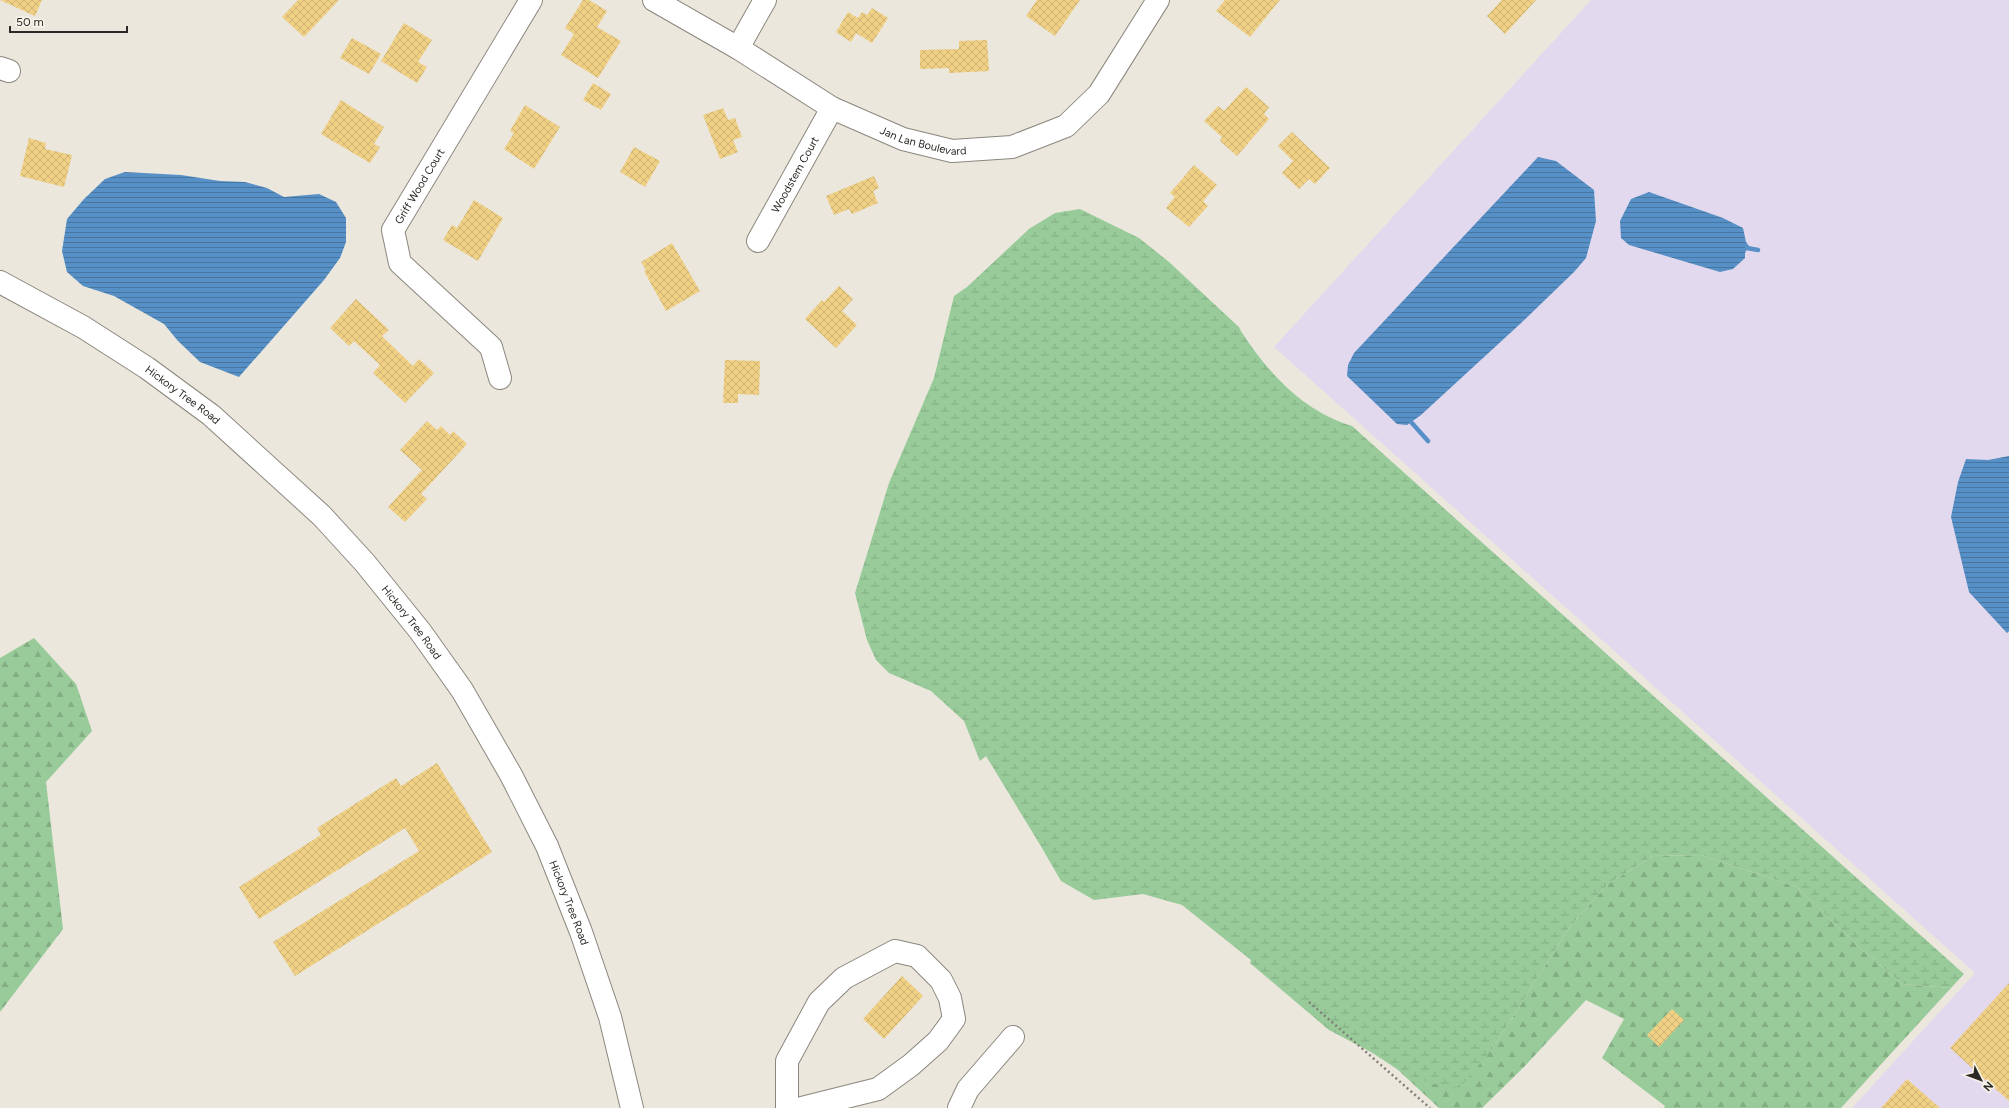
<svg xmlns="http://www.w3.org/2000/svg" width="2009" height="1108" font-family="Figtree,sans-serif">
	<defs>
		<pattern id="forest-firs" width="22" height="20" patternUnits="userSpaceOnUse"><rect width="22" height="20" fill="#98cb99"/><path d="M5 1l3.5 6h-7zM16 11l3.5 6h-7z" fill="#83ae84"/></pattern>
		<pattern id="wetland-marsh" width="20" height="14" patternUnits="userSpaceOnUse"><rect width="20" height="14" fill="#98cb99"/><path d="M1 5h8M5 5V1M11 12h8M15 12V8" fill="none" stroke="#83ae84"/></pattern>
		<pattern id="water-rules" width="6" height="5" patternUnits="userSpaceOnUse"><rect width="6" height="5" fill="#5690c6"/><path d="M0 2.5h6" fill="none" stroke="#4776a1"/></pattern>
		<pattern id="building-cross-hatch" width="8" height="8" patternUnits="userSpaceOnUse"><rect width="8" height="8" fill="#f0d084"/><path d="M0 0l8 8M0 8l8-8" fill="none" stroke="#ceb372"/></pattern>
	</defs>
	<rect width="100%" height="100%" fill="#ebe7dd"/>
	<!-- industrial -->
	<path fill="#e3d9ee" d="M1591,0H2009V1108H1852L1975,973L1274,347Z"/>
	<!-- forest -->
	<path fill="url(#forest-firs)" d="M34,638L76,684L92,731L46,782L63,929L0,1012V658Z
		M1701,855L1797,887L1860,948L1902,984L1951,988L1841,1108H1664L1665,1106L1602,1058L1624,1019L1586,1000L1524,1067L1482,1108H1439L1396,1068L1406,1075L1493,1048L1569,928L1608,884L1653,856Z"/>
	<!-- wetland -->
	<path fill="url(#wetland-marsh)" d="M1080,209L1139,238L1169,262L1241,329L1239,328C1267,372 1302,411 1352,426L1964,974L1951,988L1902,984L1860,948L1797,887L1701,855L1653,856L1608,884L1569,928L1493,1048L1463,1084L1451,1089L1406,1075L1371,1052L1329,1030L1250,963L1251,960L1182,905L1143,894L1094,900L1061,881L1042,848L986,756L980,761L964,721L931,691L889,673L876,660L867,640L855,593L889,483L934,378L954,296L967,287L1029,229L1055,213Z"/>
	<!-- water -->
	<path fill="url(#water-rules)" d="M1538,157L1556,161L1594,190L1596,221L1586,258L1574,272L1520,324L1421,415L1407,425L1397,424L1347,376L1348,365L1354,353Z
		M125,172L181,175L220,181L245,182L267,188L284,197L319,194L336,202L346,218V242L340,258L324,280L239,377L200,362L178,341L164,324L114,296L83,286L67,272L62,251L67,219L84,199L105,179Z
		M1649,192L1723,218L1743,228L1746,242L1749,246L1745,253V258L1733,269L1720,272L1629,245L1621,238L1620,221L1631,199Z
		M2009,456V631L2007,633L1969,592L1951,517L1958,482L1966,459L1988,460Z"/>
	<g fill="none" stroke-linecap="round" stroke-linejoin="round">
		<!-- stream -->
		<path stroke="#5690c6" stroke-width="4.5" d="M1747,248L1758,250
			M1411,422L1428,441"/>
	</g>
	<!-- building -->
	<path fill="url(#building-cross-hatch)" d="M0,0H42L35,16Z
		M298,0H339L304,37L282,17Z
		M583,0H589L607,11L597,27L621,41L598,78L561,55L574,34L565,28Z
		M1037,0H1080L1055,36L1026,16Z
		M1225,0H1280L1250,37L1216,11Z
		M1502,0H1536L1505,34L1487,16Z
		M872,8L888,18L872,43L856,33L851,42L836,32L848,12L858,18L862,12L867,15Z
		M404,23L432,40L418,62L427,67L417,83L381,61Z
		M352,38L381,54L369,74L340,58Z
		M987,40L989,71L949,73V68L920,69V50L959,49V41Z
		M593,83L611,94L601,110L583,100Z
		M1246,87L1269,107L1264,114L1269,119L1237,156L1220,141L1222,137L1204,121L1218,106L1224,111Z
		M341,100L384,127L374,144L380,147L370,163L321,134Z
		M525,105L560,127L534,169L504,149L514,133L510,131Z
		M723,108L728,120L735,118L742,137L733,140L738,152L720,159L703,115Z
		M1292,132L1330,168L1315,184L1309,179L1299,189L1282,173L1293,161L1278,146Z
		M29,138L46,143L45,149L72,155L64,187L20,176Z
		M634,147L660,161L645,187L620,172Z
		M1194,165L1217,185L1203,201L1208,206L1189,227L1166,208L1175,197L1170,193Z
		M874,176L879,188L873,191L878,203L852,214L849,209L834,215L826,196Z
		M474,200L503,218L478,261L443,240L452,225L457,228Z
		M672,243L700,291L666,311L644,271L646,270L641,262Z
		M839,286L853,299L842,311L857,325L836,348L805,319L822,300L824,302Z
		M356,299L389,330L382,336L413,366L419,359L434,373L405,403L373,373L380,365L354,341L349,346L330,328Z
		M725,360L760,361L759,395L738,394V403H723Z
		M427,421L437,430L441,426L450,435L453,431L467,444L421,494L427,499L405,522L388,507L422,470L400,450Z
		M437,763L492,852L295,976L273,942L419,851L405,828L259,919L239,887L321,835L317,828L396,778L401,786Z
		M902,976L923,996L884,1039L863,1019Z
		M2009,983V1101L1950,1048Z
		M1672,1009L1684,1020L1659,1047L1647,1035Z
		M1907,1079L1940,1108H1881Z"/>
	<g fill="none" stroke-linecap="round" stroke-linejoin="round">
		<defs>
			<g id="minor">
				<path id="s1" d="M654,0L738,48L832,108L903,139L952,151L1012,147L1066,126L1099,94L1158,0"/>
				<path d="M738,48L765,0"/>
				<path d="M0,68L9,71"/>
				<path id="s2" d="M758,241L832,108"/>
				<path id="s3" d="M0,282L83,327L147,368L211,415L322,516L365,563L420,631L462,690L511,775L547,846L581,932L610,1017L632,1108"/>
				<path id="s4" d="M500,378L491,347L400,263L393,230L531,0"/>
				<path d="M787,1108V1061L819,1002L844,978L895,951L917,956L941,980L950,998L954,1019L938,1041L911,1065L878,1089L802,1108"/>
				<path d="M959,1108L968,1089L1013,1037"/>
			</g>
		</defs>
		<!-- minor casing -->
		<use href="#minor" stroke="#8b877e" stroke-width="24"/>
		<!-- path -->
		<path stroke="#817f78" stroke-width="2.5" stroke-dasharray="2 3" stroke-linecap="butt" d="M1309,1002L1430,1108"/>
		<!-- minor -->
		<use href="#minor" stroke="#fff" stroke-width="22"/>
	</g>
	<g text-anchor="middle" dominant-baseline="central" stroke-width="3" stroke-linejoin="round" paint-order="stroke">
		<!-- street labels -->
		<g font-size="11" fill="#2a2925" stroke="#f9f4ea">
			<text stroke="none"><textPath href="#s1" startOffset="306">Jan Lan Boulevard</textPath></text>
			<text stroke="none"><textPath href="#s2" startOffset="76">Woodstem Court</textPath></text>
			<text stroke="none"><textPath href="#s4" startOffset="241">Griff Wood Court</textPath></text>
			<text stroke="none"><textPath href="#s3" startOffset="215">Hickory Tree Road</textPath></text>
			<text stroke="none"><textPath href="#s3" startOffset="539">Hickory Tree Road</textPath></text>
			<text stroke="none"><textPath href="#s3" startOffset="862">Hickory Tree Road</textPath></text>
		</g>
	</g>
	<!-- north arrow -->
	<g transform="translate(1981 1080) rotate(132)" stroke="#f9f4ea" stroke-width="3" paint-order="stroke">
	<path d="M0-3L7 15L0 10L-7 15Z" fill="#2a2925"/>
	<text y="-6" font-size="11" font-weight="bold" text-anchor="middle" fill="#2a2925">N</text>
	</g>
	<!-- scale -->
	<path d="M10 26v6h117v-6" fill="none" stroke="#2a2925" stroke-width="2"/>
	<text x="16" y="26" font-size="12" fill="#2a2925" stroke="#f9f4ea" stroke-width="3" paint-order="stroke">50 m</text>
</svg>
